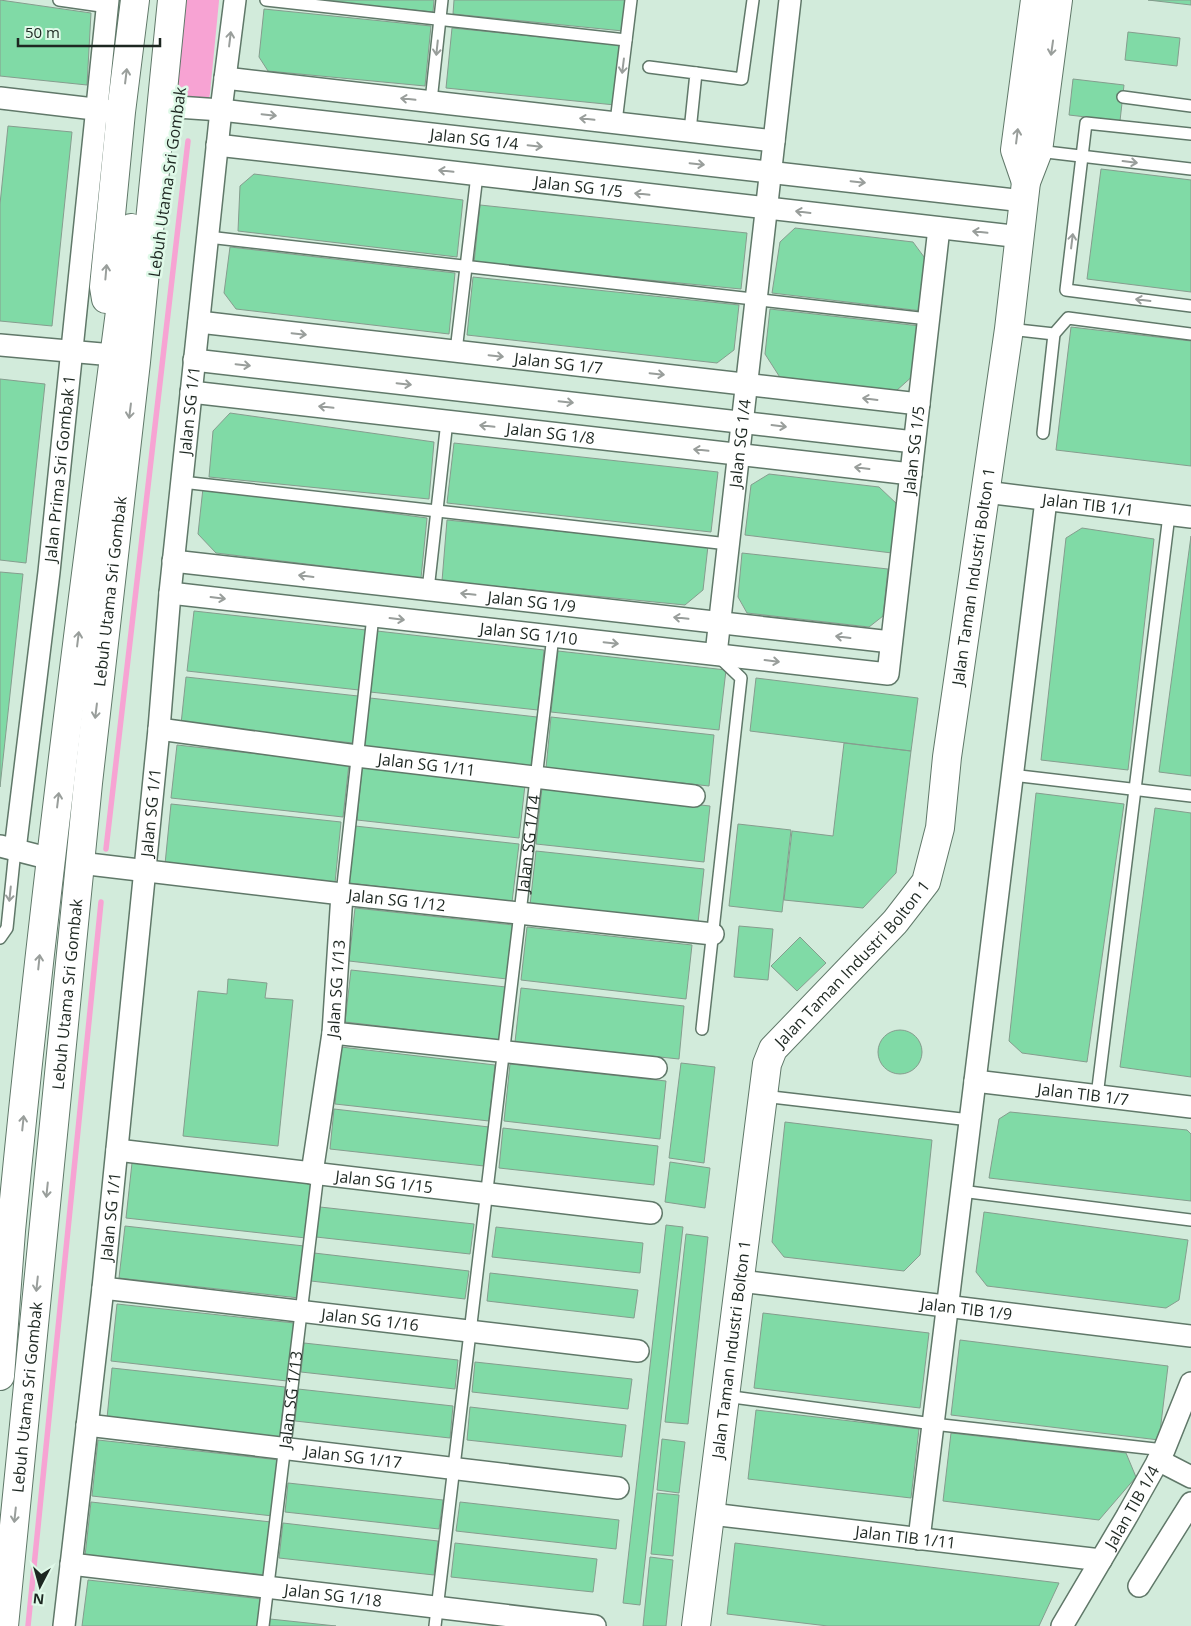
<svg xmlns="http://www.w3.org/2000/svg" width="1191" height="1626" font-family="'Open Sans',sans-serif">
	<rect width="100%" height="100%" fill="#d2ebdb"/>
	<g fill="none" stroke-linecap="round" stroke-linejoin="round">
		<!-- stream -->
		<path stroke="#f7a3d3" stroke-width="5.5" d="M106,849L188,141
			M28,1626L101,902"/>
		<!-- river -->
		<path stroke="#f7a3d3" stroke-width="34" d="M193,92L202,0"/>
	</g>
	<!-- building -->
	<path fill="#80daa6" stroke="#859d8e" d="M0,0L91,13L87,85L0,76Z
		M310,0H434L433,12Z
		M454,0H625L623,31L453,14Z
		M1148,0H1191V5Z
		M264,9L431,26L425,86L268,71L259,57Z
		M452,28L621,45L615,105L446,88Z
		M1128,32L1180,38L1177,66L1125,60Z
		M1073,79L1124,85L1120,121L1069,115Z
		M8,126L72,132L52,326L0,321V204Z
		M1101,169L1191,180V292L1087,279Z
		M254,174L463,200L457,257L238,231L240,186Z
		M480,205L747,233L741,289L474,263Z
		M795,228L913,242L927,261L922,311L772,293L780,242Z
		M230,247L455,273L449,334L236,309L224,293Z
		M473,277L739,305L734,350L717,363L467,335Z
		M770,309L920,326L915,374L896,391L781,379L765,354Z
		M1071,327L1191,341V466L1056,450Z
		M0,379L45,384L26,563L0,560Z
		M230,413L434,442L429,499L209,477L213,431Z
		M454,443L718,472L711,532L447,503Z
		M769,474L879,487L898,505L892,553L745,535L751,485Z
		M203,488L427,518L421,578L216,553L198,534Z
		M447,520L708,546L703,590L685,605L442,581Z
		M1082,528L1154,539L1128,770L1041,760L1066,538Z
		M1191,536V776L1159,772Z
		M742,553L888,569L883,616L869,627L747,613L738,597Z
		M0,572L23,574L0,787Z
		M194,611L366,630L359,690L187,671Z
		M377,631L544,650L538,710L370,692Z
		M558,651L726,670L719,730L551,712Z
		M186,677L358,696L353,743L181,724Z
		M756,678L918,698L911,751L750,731Z
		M370,698L537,717L531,767L364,749Z
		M551,717L714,735L709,786L546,768Z
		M844,743L911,751L896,873L863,908L784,900L792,831L833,836Z
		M177,745L349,764L343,817L171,798Z
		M362,767L525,785L519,838L357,820Z
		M542,788L710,806L704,862L536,844Z
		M1036,793L1124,804L1087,1062L1022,1053L1009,1041Z
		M171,804L341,822L335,883L165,864Z
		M1155,808L1191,813V1077L1120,1067Z
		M738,824L791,830L782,912L729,906Z
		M355,826L519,844L512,902L349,883Z
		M536,851L704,869L698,923L530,905Z
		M355,908L513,925L507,979L349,961Z
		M739,926L773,929L768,980L734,977Z
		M527,927L692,945L686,999L521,980Z
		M800,937L826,963L797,991L771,966Z
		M351,970L506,987L500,1040L345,1022Z
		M228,979L267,983L265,998L293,1000L278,1146L183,1136L198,991L227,994Z
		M521,988L684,1006L679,1059L515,1042Z
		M878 1052a22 22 0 1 1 44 0a22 22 0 1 1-44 0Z
		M341,1047L495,1065L489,1121L335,1104Z
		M681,1063L715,1067L704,1163L669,1158Z
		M510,1064L666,1081L660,1139L504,1121Z
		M334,1109L489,1127L484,1166L330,1149Z
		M1010,1112L1187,1130L1191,1134V1201L989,1178L999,1119Z
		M785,1122L932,1140L920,1255L904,1271L784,1257L772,1242Z
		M503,1128L658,1146L654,1185L499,1168Z
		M670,1162L710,1168L705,1208L665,1202Z
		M132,1163L312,1182L306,1238L126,1218Z
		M320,1207L474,1224L470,1254L316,1237Z
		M984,1212L1188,1240L1179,1300L1166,1308L987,1286L976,1272Z
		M666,1225L683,1227L640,1605L623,1603Z
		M125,1226L304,1246L299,1298L119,1278Z
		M496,1227L643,1243L640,1273L492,1257Z
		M686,1234L708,1237L688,1424L665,1422Z
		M314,1253L469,1271L465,1299L311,1281Z
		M490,1273L638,1290L634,1318L487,1301Z
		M117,1304L294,1323L287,1381L111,1361Z
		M763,1313L929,1333L920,1408L754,1388Z
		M960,1340L1168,1366L1159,1440L951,1415Z
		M304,1343L458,1360L455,1389L301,1372Z
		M475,1362L632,1379L628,1409L472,1392Z
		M112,1368L285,1387L280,1437L107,1418Z
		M298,1389L453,1406L450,1438L295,1421Z
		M470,1407L626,1425L622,1457L467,1440Z
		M756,1410L919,1429L911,1498L748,1479Z
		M951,1433L1126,1453L1136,1477L1099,1520L943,1501Z
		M662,1439L685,1442L679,1493L657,1490Z
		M98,1440L279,1460L273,1516L92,1496Z
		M288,1483L443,1500L439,1529L285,1512Z
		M657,1493L679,1495L673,1556L651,1554Z
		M91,1502L271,1522L265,1575L85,1556Z
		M460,1502L619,1520L616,1549L456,1531Z
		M283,1523L438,1541L434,1575L279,1558Z
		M455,1543L597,1559L593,1592L451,1577Z
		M735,1543L1059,1583L1039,1626H828L727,1614Z
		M650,1557L673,1560L666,1626H643Z
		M88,1580L262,1599L259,1626H82Z
		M270,1619L336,1626H269Z"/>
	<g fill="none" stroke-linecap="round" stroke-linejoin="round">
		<defs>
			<g id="lane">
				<path d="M59,0L108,7"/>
				<path d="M266,0L626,40"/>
				<path d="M649,67L696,73L690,131"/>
				<path d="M696,73L742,79L753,0"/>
				<path d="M1123,97L1191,106"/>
				<path d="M431,101L442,0"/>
				<path d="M616,122L631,0"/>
				<path d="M1191,134L1086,123L1066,290L1191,306"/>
				<path d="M1038,151L1191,169"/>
				<path d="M208,237L928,319"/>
				<path d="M1009,329L1054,334L1068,318L1191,334"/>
				<path d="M456,351L477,175"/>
				<path d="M1043,433L1054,334"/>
				<path d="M182,482L728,544"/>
				<path d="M428,590L447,421"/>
				<path d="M1012,775L1191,796"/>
				<path d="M342,894L373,616"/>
				<path d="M0,938L7,928L15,850"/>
				<path d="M702,1029L741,678L719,657"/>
				<path d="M763,1096L970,1120"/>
				<path d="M1097,1096L1169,515"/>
				<path d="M961,1191L1191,1220"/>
				<path d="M725,1396L933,1424L1164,1450"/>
				<path id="s1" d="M263,1626L318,1173"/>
				<path id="s2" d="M435,1626L553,636"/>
			</g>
			<g id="street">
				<path d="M225,78L774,141"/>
				<path d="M0,98L111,111"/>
				<path id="s3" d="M177,107L221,110L1024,201"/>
				<path id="s4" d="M217,145L1021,237"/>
				<path id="s5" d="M199,322L919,404"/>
				<path d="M0,345L113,355"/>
				<path d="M194,360L914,442"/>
				<path id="s6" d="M191,392L911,474"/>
				<path id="s7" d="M985,492L1191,517"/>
				<path id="s8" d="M173,561L891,642"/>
				<path id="s9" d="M170,593L888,674L939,228"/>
				<path id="s10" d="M716,654L790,0"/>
				<path id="s11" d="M159,729L357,756L694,796"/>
				<path d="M0,846L51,859"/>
				<path id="s12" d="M15,850L49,572L108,0"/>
				<path id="s13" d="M80,863L342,894L713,934"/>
				<path d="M333,1033L656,1068"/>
				<path id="s14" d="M975,1081L1191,1107"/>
				<path id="s15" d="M117,1150L651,1213"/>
				<path id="s16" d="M312,1173L333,1033L342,894"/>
				<path id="s17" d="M740,1281L1191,1336"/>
				<path id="s18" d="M103,1288L638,1351"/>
				<path id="s19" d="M87,1425L618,1488"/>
				<path d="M1158,1460L1191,1477"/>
				<path id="s20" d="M711,1514L1101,1560"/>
				<path d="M919,1539L1046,500"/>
				<path id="s21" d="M71,1564L595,1626"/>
				<path d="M1139,1586L1191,1503"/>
				<path id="s22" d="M64,1626L103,1288L159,729L170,593L221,110L235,0"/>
				<path id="s23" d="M1062,1626L1127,1516L1164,1450L1191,1383"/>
			</g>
			<g id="secondary">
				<path d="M1026,182L1015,150L1035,0"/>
				<path d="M106,299L104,287L121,112L135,0"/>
				<path d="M0,1376C4,1328 7,1279 11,1231C43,896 87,562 131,228"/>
				<path id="s24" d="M4,1626L88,783L136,362L172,0"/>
				<path id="s25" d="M696,1626L767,1064L773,1049L895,922L926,882L940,828L947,757L1009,329L1026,182L1038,151L1058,0"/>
			</g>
		</defs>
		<!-- lane casing -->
		<use href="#lane" stroke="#607869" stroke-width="14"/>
		<!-- street casing -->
		<use href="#street" stroke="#607869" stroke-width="24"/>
		<!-- secondary casing -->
		<use href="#secondary" stroke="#607869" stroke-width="30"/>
		<!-- lane -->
		<use href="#lane" stroke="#fff" stroke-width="11"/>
		<!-- street -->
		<use href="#street" stroke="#fff" stroke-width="21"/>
		<!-- secondary -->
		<use href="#secondary" stroke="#fff" stroke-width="28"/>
	</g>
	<!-- one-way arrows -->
	<defs><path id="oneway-shaft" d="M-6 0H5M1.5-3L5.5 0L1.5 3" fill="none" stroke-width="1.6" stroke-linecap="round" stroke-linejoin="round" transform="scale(1.25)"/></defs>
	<g stroke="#999e9b">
		<use href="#oneway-shaft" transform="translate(230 39) rotate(-83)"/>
		<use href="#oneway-shaft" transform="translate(437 48) rotate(96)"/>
		<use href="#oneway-shaft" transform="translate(1052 48) rotate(98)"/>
		<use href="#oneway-shaft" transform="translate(623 66) rotate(97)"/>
		<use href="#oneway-shaft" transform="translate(126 76) rotate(-83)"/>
		<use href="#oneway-shaft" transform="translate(408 99) rotate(-174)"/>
		<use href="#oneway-shaft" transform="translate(269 115) rotate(6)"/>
		<use href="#oneway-shaft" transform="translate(587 119) rotate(-174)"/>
		<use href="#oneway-shaft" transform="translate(1017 136) rotate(-83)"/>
		<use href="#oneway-shaft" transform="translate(535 146) rotate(6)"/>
		<use href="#oneway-shaft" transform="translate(1130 162) rotate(7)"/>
		<use href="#oneway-shaft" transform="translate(697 164) rotate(6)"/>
		<use href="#oneway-shaft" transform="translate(446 171) rotate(-174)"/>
		<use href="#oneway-shaft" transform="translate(858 182) rotate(6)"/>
		<use href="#oneway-shaft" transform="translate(642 194) rotate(-174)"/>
		<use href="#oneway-shaft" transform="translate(803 212) rotate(-173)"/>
		<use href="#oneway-shaft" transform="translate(980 232) rotate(-174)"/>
		<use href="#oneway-shaft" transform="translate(1072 241) rotate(-83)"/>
		<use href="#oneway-shaft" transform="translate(106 272) rotate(-85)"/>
		<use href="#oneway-shaft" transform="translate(1143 300) rotate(-173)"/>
		<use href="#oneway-shaft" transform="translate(299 334) rotate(6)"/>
		<use href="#oneway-shaft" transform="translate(496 356) rotate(6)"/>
		<use href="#oneway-shaft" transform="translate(243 365) rotate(6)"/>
		<use href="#oneway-shaft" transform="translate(657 374) rotate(6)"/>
		<use href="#oneway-shaft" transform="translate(404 384) rotate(6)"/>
		<use href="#oneway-shaft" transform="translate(870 399) rotate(-173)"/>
		<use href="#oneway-shaft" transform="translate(566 402) rotate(6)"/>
		<use href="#oneway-shaft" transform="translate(326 407) rotate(-174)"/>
		<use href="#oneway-shaft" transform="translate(130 411) rotate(97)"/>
		<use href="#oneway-shaft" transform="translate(487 426) rotate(-174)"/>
		<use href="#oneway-shaft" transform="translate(779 426) rotate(7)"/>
		<use href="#oneway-shaft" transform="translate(701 450) rotate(-174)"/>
		<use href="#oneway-shaft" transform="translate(862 468) rotate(-173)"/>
		<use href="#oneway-shaft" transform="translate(306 576) rotate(-173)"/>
		<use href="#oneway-shaft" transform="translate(468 594) rotate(-174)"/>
		<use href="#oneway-shaft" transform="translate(218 598) rotate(7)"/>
		<use href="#oneway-shaft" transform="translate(681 618) rotate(-174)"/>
		<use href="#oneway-shaft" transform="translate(397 619) rotate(7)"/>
		<use href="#oneway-shaft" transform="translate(843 637) rotate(-173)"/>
		<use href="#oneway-shaft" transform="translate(78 639) rotate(-83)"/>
		<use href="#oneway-shaft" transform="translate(611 643) rotate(6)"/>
		<use href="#oneway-shaft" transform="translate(772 661) rotate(7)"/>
		<use href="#oneway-shaft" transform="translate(96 711) rotate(97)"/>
		<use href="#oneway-shaft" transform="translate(58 800) rotate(-83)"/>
		<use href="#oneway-shaft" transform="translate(10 894) rotate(96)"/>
		<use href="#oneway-shaft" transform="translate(39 962) rotate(-84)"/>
		<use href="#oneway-shaft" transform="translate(23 1123) rotate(-84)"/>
		<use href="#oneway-shaft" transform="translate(47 1190) rotate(96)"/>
		<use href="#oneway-shaft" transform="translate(37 1284) rotate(96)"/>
		<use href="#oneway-shaft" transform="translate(15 1515) rotate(96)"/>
	</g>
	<g text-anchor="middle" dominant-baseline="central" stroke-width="5" stroke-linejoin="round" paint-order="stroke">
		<!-- street labels -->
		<g font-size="16" fill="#1d2721" stroke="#dff9e8">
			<text stroke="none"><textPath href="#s3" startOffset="299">Jalan SG 1/4</textPath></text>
			<text transform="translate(167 182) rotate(-82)">Lebuh Utama Sri Gombak</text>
			<text stroke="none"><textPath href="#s4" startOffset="364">Jalan SG 1/5</textPath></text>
			<text stroke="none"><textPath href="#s5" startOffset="362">Jalan SG 1/7</textPath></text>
			<text stroke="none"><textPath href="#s22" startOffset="1222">Jalan SG 1/1</textPath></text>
			<text stroke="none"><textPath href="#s6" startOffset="362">Jalan SG 1/8</textPath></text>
			<text stroke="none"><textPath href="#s10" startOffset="212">Jalan SG 1/4</textPath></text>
			<text stroke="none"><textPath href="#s9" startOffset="948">Jalan SG 1/5</textPath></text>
			<text stroke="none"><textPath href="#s12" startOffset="384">Jalan Prima Sri Gombak 1</textPath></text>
			<text stroke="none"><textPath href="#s7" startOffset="104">Jalan TIB 1/1</textPath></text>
			<text stroke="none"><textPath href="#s25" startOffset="1119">Jalan Taman Industri Bolton 1</textPath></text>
			<text stroke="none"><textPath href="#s24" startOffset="1040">Lebuh Utama Sri Gombak</textPath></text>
			<text stroke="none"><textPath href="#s8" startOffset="361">Jalan SG 1/9</textPath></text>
			<text stroke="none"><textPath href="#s9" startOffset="361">Jalan SG 1/10</textPath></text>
			<text stroke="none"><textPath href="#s11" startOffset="270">Jalan SG 1/11</textPath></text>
			<text stroke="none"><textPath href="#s22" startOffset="818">Jalan SG 1/1</textPath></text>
			<text stroke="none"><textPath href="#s2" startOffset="788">Jalan SG 1/14</textPath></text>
			<text stroke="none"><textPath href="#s13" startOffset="319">Jalan SG 1/12</textPath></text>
			<text stroke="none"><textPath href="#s25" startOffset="699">Jalan Taman Industri Bolton 1</textPath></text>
			<text stroke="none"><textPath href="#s16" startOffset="186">Jalan SG 1/13</textPath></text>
			<text stroke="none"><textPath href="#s24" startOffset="635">Lebuh Utama Sri Gombak</textPath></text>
			<text stroke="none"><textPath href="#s14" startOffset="109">Jalan TIB 1/7</textPath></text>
			<text stroke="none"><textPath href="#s15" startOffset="269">Jalan SG 1/15</textPath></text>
			<text stroke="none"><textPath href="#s22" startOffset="412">Jalan SG 1/1</textPath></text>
			<text stroke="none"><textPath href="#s17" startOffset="228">Jalan TIB 1/9</textPath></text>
			<text stroke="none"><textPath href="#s18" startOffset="269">Jalan SG 1/16</textPath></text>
			<text stroke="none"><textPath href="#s25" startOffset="279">Jalan Taman Industri Bolton 1</textPath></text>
			<text stroke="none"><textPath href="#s24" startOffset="230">Lebuh Utama Sri Gombak</textPath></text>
			<text stroke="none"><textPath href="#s1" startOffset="228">Jalan SG 1/13</textPath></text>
			<text stroke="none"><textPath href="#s19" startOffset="268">Jalan SG 1/17</textPath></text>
			<text stroke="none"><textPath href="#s23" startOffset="138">Jalan TIB 1/4</textPath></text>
			<text stroke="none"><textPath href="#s20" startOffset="196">Jalan TIB 1/11</textPath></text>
			<text stroke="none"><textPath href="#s21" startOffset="264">Jalan SG 1/18</textPath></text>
		</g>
	</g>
	<!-- north arrow -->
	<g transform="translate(40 1586) rotate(186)" stroke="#dff9e8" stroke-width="4" paint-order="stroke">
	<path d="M0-4L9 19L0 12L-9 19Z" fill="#1d2721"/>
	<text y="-8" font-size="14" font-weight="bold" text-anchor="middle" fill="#1d2721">N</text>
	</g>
	<!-- scale -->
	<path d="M18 38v8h142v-8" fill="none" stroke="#1d2721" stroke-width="2.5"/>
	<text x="25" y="38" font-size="15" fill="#1d2721" stroke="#dff9e8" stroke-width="4" paint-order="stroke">50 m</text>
</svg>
